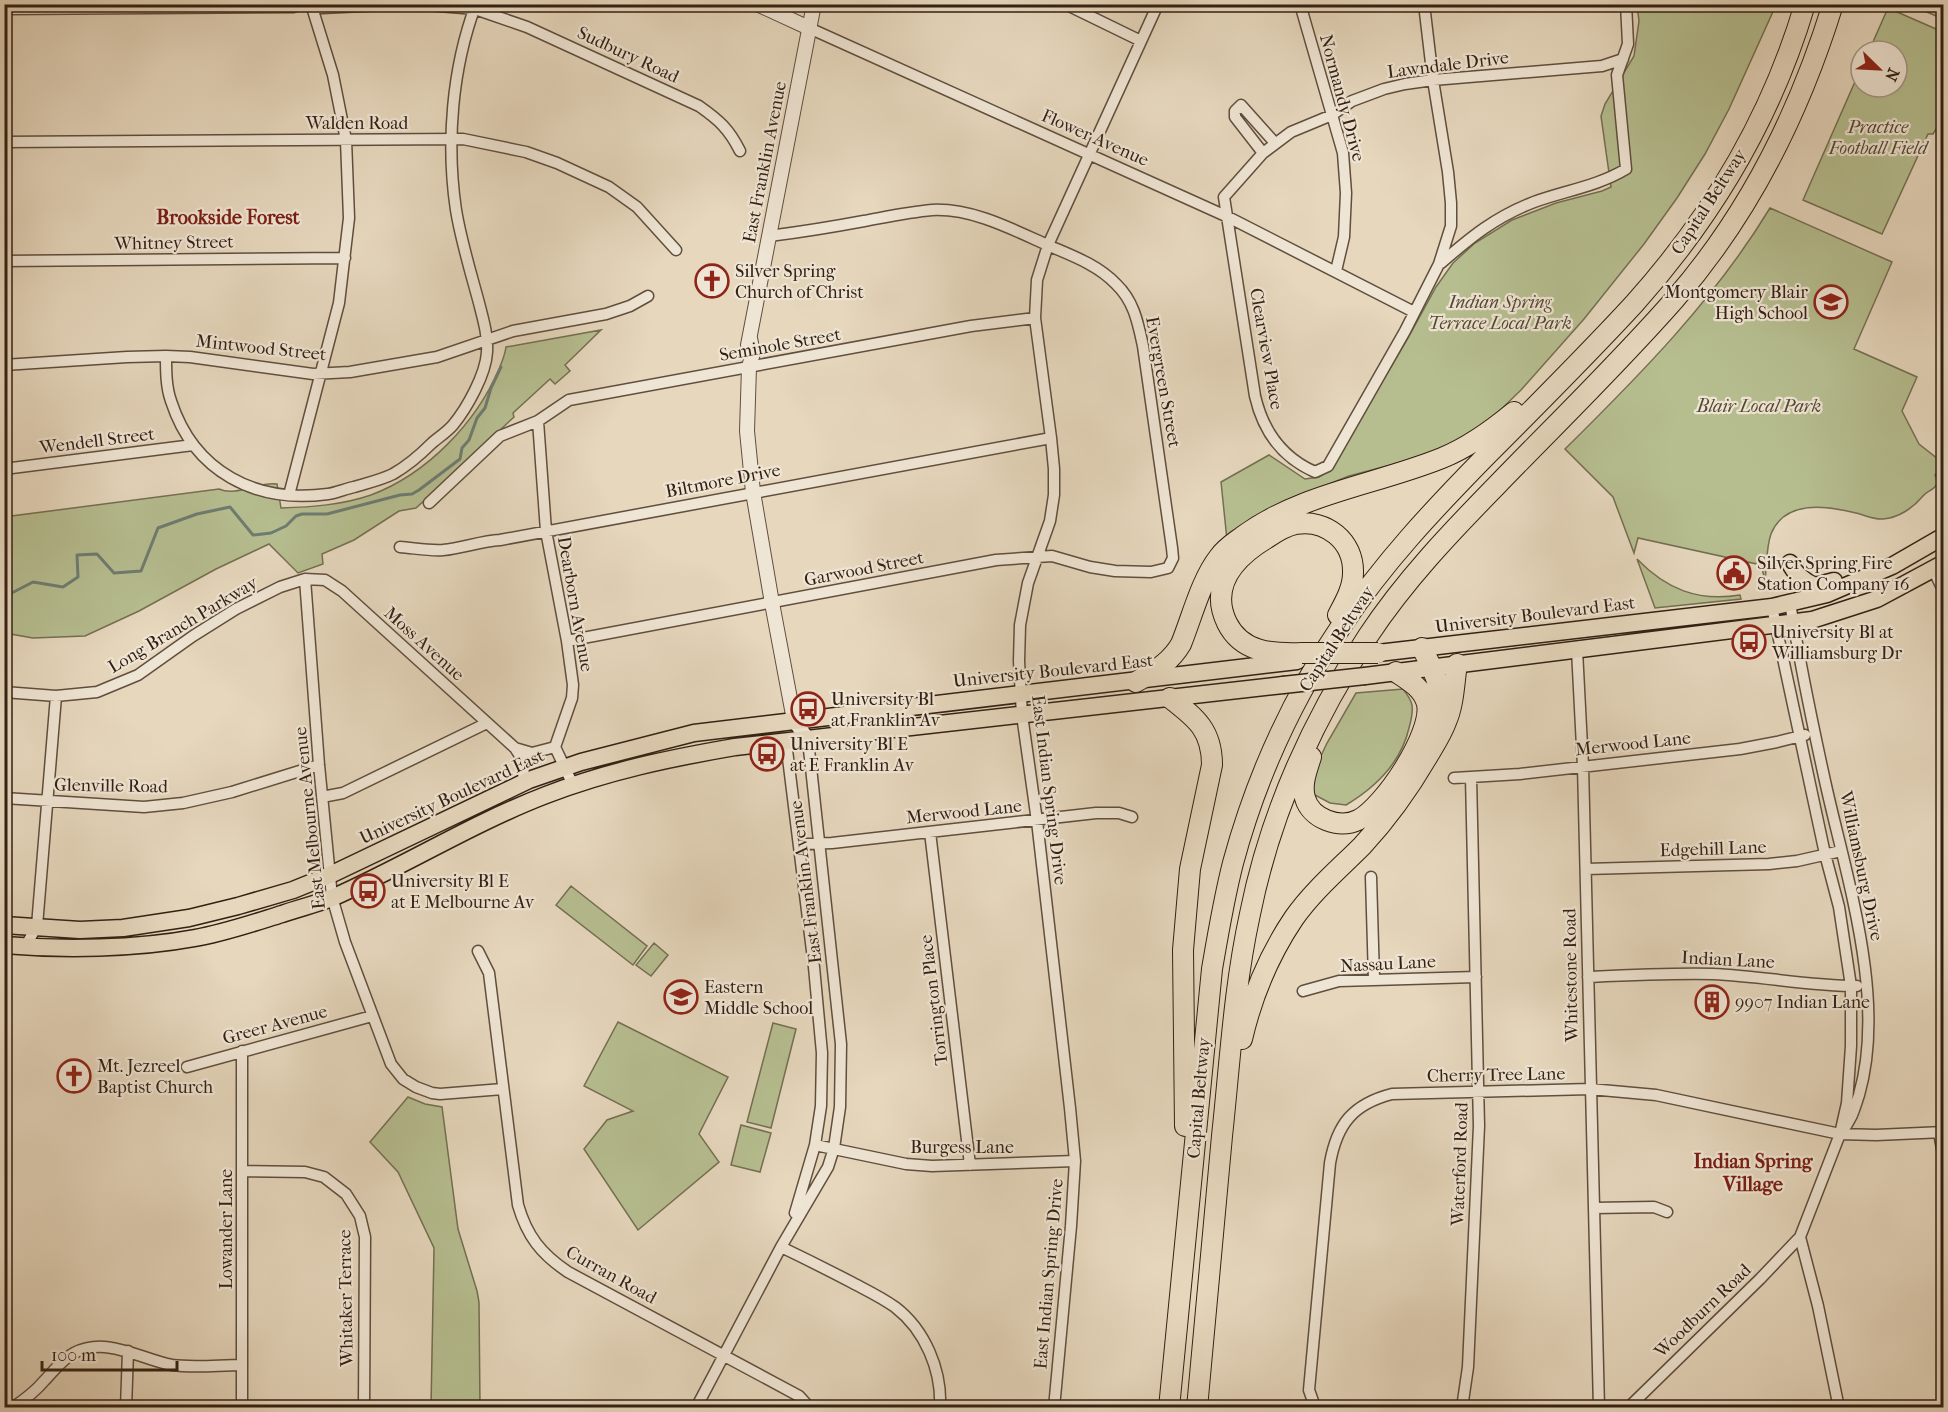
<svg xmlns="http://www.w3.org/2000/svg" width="1948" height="1412" font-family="'IM FELL French Canon',serif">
	<rect width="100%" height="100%" fill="#e6d7bd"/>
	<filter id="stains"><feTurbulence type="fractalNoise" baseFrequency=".00333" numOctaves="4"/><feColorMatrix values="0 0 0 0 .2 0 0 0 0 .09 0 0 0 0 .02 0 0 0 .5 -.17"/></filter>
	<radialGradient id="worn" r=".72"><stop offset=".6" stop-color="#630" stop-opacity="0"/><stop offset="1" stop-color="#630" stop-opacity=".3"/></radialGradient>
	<!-- green -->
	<path fill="#b6be90" stroke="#746f52" stroke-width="1.5" d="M1637,5H1776L1729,109L1705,154L1677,198L1644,244L1584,319L1521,390L1487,423L1444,451L1349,476L1289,500L1227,540L1221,482L1269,455L1305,479L1319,477L1331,469L1408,338L1436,287L1453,263L1475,243L1512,220L1556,203L1602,191L1611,187L1601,116L1605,104L1634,56L1639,21Z
		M1911,5H1943V19Z
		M1888,8L1943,32V118L1933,134H1928L1882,234L1803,200L1861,68V87H1897V51H1869Z
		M1770,208L1892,262L1854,349L1917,377L1902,411L1919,444L1943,463L1935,475L1938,482C1935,491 1927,490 1922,497C1913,508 1898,518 1883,519C1875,520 1864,515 1856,513C1827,506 1785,499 1771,534C1766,548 1767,565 1765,580L1761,565L1638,538L1634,553L1613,497L1565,449C1640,375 1715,299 1770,208Z
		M601,330L565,365L570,371L555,384L550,379L513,413L514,417L416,508L399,511L354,540L322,554L323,564L298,573L269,544L216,569L139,611L85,636L33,638L5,633L4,517L219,489C237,497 258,481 277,484L281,508C312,507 342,505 371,495C427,474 476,423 499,369C502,362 505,355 506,347Z
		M1637,559C1666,589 1698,602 1740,595L1741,599L1655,608Z
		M1403,689C1406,693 1411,699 1412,705C1413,712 1411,721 1409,728C1401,763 1376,787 1346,805L1330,803L1313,794L1312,775L1327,743L1356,693Z
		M571,886L647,946L633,965L556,905Z
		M654,943L668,955L651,976L636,965Z
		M618,1022L728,1077L699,1134L719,1162L638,1230L584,1149L607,1120L633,1111L584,1086Z
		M773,1023L796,1029L771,1128L747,1122Z
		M408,1097L425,1104L442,1107L458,1229L477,1291L479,1302L480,1407H431L434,1248L398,1172L370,1142Z
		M741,1125L771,1133L760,1172L731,1165Z"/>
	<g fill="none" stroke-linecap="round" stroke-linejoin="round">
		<!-- stream -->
		<path stroke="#6e7c72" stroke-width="3" d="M4,597L33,582L63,587L78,577L77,555L97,554L114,573L141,571L158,528L197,514L230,507L253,535L271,533L286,526L296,516L302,514H327L400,495L412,494L419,490L460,459L462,448L469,440L477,418L485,408L491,388L501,367"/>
		<defs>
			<path id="minor" d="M414,4L475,9L527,27L699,106C719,120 729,129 740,151
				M1065,4L1141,41
				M1302,4V11L1343,153L1346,193L1344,237L1336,271
				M1424,4L1433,80L1448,172L1451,203V226L1439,264L1405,331L1328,466L1315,472C1281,457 1263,431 1255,396L1224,197L1263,153L1291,132L1332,115L1352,101L1384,89L1405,84L1433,80L1602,66L1623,59
				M305,5L322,8L404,4
				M4,9L293,7L302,4
				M809,28L1228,217L1414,312
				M4,142L463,139L526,152L557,163L609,187L637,207L676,250
				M1263,153L1235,117V111L1241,105L1275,143
				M4,261L345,258
				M1441,263C1471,237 1495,217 1534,202C1564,191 1598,186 1626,169L1617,75L1628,44L1626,4
				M166,356C166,371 166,387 171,401C194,472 256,504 328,494C336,493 345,489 354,487C367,483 381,480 393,474C407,466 421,454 432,443C439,437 447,432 453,425C467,408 486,374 487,352C488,335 483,319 479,303C471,273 461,241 456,210C446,143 452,68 476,4
				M4,365L127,357L166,356L190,357L313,374L350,372L437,357L513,331L606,314L630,306L648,296
				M538,421L546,531L567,641L573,685L572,698L555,747L573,785
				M4,469L193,445
				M289,495L339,303L349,218L346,140L333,75L311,4
				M429,503L500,436L538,421L569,400L971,326L1035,318
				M400,547C414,548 429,551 443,550C463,548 481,541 500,540L1051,438
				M1933,569L1944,592
				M305,579L319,765L332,897L345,942L391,1064L403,1079L416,1087L432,1093L440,1094L503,1089
				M1790,603C1800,663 1812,722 1825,781C1846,877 1887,998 1859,1095C1854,1110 1852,1119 1842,1131
				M1772,607L1825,854L1839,907L1851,986V1046L1847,1103L1840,1134L1800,1237L1818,1306L1839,1408
				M567,641L996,560L1052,556L1090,567L1115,571L1151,572L1168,568L1173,558L1172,548L1143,346C1138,323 1134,301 1116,284C1097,264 1070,255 1045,244C1010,228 971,208 932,210C909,212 886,217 864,221C832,227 801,232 769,236
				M1577,650L1583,766L1599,1408
				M4,692L56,696L97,692L138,675L193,636L236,609L280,587L305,579L325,580L342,591L515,748L532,753L555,747
				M786,742L814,967L822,1053L821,1106L815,1145L795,1213
				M515,748L524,762L523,783
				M1454,778L1520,774L1740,749L1777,742L1805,735
				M322,797L343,793L487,723
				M4,798L144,807L183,803L232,792L319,765
				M930,832L970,1165
				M799,844L832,843L1096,813H1119L1132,817
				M1586,869L1769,864L1797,861L1841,851
				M1371,877L1374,979
				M25,947L37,926L56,696
				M478,951L489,973L518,1205C527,1236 541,1254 568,1272L799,1396L810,1408
				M1588,977C1630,975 1671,973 1713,974C1761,976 1809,986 1857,986
				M1303,991L1339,981L1476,977
				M187,1067L372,1016
				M1939,1133L1944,1159
				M815,1145L906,1164L932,1166L1075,1161
				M243,1171L305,1172L324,1177L346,1194L360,1216L365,1237L364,1408
				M1594,1208L1654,1207L1667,1212
				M781,1247C804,1258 828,1270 851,1282C866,1290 881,1297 895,1307C925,1330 942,1370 940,1408
				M1315,1407L1309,1390L1330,1163C1337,1124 1353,1104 1392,1094L1590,1089L1656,1095L1840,1134L1876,1135L1944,1132
				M12,1408C24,1400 35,1392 44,1381C54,1371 61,1360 74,1353C107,1336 140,1359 172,1365C194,1368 219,1365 242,1365
				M126,1408L128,1351
				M242,1408V1051
				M696,1408L781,1247L828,1167L834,1148L840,1107L841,1044L808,740
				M1054,1408L1071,1226L1075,1161L1070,1108L1037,821L1022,715L1019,661L1020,625L1028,583L1050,521L1054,495V469L1051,438L1035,318L1037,280L1048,245L1158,4
				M1462,1408L1468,1367L1479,1126L1471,777
				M1628,1408L1760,1279L1800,1237"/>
			<path id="tertiary" d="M757,4L809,28
				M750,338L753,353L749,367L747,431L753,492L772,603L794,720L808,740
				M748,345L814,4"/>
			<path id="primary" d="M1790,563C1794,573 1805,582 1815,586L1834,581
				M1378,653L1772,607L1827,594L1892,566L1944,536
				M1365,676L1812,620L1877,599L1944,563
				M4,925L80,930L123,928L189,918L238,906L293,890L330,875L529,780L581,762L694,733L1297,661
				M4,945C63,950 136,949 195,938C224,933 253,923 282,914C299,908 317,904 334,897C406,865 473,823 546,795C608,771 671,758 735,747L1283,685"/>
			<path id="motorway" d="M1422,648C1435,673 1443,688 1439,716
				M1302,653C1272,654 1242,653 1227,623C1208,584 1237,556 1267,538C1276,532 1285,526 1296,524C1326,519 1354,541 1353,573C1353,588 1345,602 1338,615
				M1136,682C1154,671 1170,663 1181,644C1192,617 1201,580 1219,557C1225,548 1235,542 1243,536C1302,493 1375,485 1442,458C1469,447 1491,431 1514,412
				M1170,698C1196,718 1212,730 1212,765L1190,869L1183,950L1185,1126
				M1311,757C1307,770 1301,784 1305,798C1311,819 1339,829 1358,820C1384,807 1433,733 1427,704C1423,688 1408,680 1396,672
				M1242,1039C1252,996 1269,955 1294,918C1313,891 1339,869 1362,846C1388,818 1410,787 1429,754C1435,744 1442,733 1446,722C1454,704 1454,683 1457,664
				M1169,1408L1212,969C1218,934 1224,898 1233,863C1256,778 1293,697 1342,625C1383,563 1434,509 1486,456C1536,406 1586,356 1634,304C1712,217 1772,116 1805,4
				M1197,1408C1205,1317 1214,1227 1222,1136C1230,1062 1234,987 1250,914C1270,814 1312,721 1368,636C1405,580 1451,532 1498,484C1557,423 1619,363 1675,299C1749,214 1800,111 1833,4"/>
		</defs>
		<!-- minor casing -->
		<use href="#minor" stroke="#604e3e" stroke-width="13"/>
		<!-- tertiary casing -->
		<use href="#tertiary" stroke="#604e3e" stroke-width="16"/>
		<!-- primary casing -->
		<use href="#primary" stroke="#332014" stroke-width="19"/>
		<!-- motorway casing -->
		<use href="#motorway" stroke="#332014" stroke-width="22"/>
		<!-- minor -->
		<use href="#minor" stroke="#efe5d4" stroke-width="10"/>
		<!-- tertiary -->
		<use href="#tertiary" stroke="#efe5d4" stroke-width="14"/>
		<!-- primary -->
		<use href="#primary" stroke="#e6d7bd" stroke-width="16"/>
		<!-- motorway -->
		<use href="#motorway" stroke="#e6d7bd" stroke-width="20"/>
		<defs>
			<path id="primary-bridge" d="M1283,685L1365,676"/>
			<path id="motorway-bridge" d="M1302,653H1378"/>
		</defs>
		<!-- primary-bridge casing -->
		<use href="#primary-bridge" stroke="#332014" stroke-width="19" stroke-linecap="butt"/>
		<!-- motorway-bridge casing -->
		<use href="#motorway-bridge" stroke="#332014" stroke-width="22" stroke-linecap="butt"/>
		<!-- primary-bridge -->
		<use href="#primary-bridge" stroke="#e6d7bd" stroke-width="16"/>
		<!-- motorway-bridge -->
		<use href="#motorway-bridge" stroke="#e6d7bd" stroke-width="20"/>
	</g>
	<!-- icons -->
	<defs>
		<symbol id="church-ring" viewBox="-11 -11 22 22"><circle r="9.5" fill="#efe5d4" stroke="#8f2418" stroke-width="1.5"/><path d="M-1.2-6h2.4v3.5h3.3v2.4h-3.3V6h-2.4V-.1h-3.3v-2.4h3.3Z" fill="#8f2418"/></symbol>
		<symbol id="school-ring" viewBox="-11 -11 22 22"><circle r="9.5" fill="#efe5d4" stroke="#8f2418" stroke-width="1.5"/><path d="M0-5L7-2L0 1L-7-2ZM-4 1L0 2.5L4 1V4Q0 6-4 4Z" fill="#8f2418"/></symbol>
		<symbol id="civic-ring" viewBox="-11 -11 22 22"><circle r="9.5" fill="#efe5d4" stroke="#8f2418" stroke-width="1.5"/><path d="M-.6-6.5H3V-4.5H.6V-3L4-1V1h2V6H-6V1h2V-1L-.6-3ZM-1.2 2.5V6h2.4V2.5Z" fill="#8f2418"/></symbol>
		<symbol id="bus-ring" viewBox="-11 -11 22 22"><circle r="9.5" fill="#efe5d4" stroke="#8f2418" stroke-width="1.5"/><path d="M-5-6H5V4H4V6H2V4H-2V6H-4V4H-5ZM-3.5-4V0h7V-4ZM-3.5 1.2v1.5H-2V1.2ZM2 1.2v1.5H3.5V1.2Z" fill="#8f2418"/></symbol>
		<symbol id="building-ring" viewBox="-11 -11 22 22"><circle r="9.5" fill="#efe5d4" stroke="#8f2418" stroke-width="1.5"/><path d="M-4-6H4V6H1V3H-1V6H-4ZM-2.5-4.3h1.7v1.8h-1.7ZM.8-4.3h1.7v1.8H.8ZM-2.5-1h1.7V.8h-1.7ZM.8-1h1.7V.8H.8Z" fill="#8f2418"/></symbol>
	</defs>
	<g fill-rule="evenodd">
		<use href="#church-ring" x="693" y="262" width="38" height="38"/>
		<use href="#school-ring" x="1812" y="283" width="38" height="38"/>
		<use href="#civic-ring" x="1715" y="554" width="38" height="38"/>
		<use href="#bus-ring" x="1730" y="623" width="38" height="38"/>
		<use href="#bus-ring" x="789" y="690" width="38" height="38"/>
		<use href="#bus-ring" x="748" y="735" width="38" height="38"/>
		<use href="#bus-ring" x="349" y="872" width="38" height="38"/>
		<use href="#school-ring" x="662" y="978" width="38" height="38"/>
		<use href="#building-ring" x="1693" y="983" width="38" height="38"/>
		<use href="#church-ring" x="55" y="1057" width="38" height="38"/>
	</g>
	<g text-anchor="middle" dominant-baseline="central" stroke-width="4.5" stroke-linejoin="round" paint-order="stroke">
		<!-- street labels -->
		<g font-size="18" fill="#332014" stroke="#efe5d4">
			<text transform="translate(628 55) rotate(25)">Sudbury Road</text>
			<text transform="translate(1448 65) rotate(-7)">Lawndale Drive</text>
			<text transform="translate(1342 98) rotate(75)">Normandy Drive</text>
			<text x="357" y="123">Walden Road</text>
			<text transform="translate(1095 138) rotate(24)">Flower Avenue</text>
			<text transform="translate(765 162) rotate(-79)">East Franklin Avenue</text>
			<text transform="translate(1709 202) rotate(-57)">Capital Beltway</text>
			<text transform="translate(174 243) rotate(-1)">Whitney Street</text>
			<text transform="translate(780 345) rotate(-10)">Seminole Street</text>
			<text transform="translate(261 348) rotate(6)">Mintwood Street</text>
			<text transform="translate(1266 349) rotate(80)">Clearview Place</text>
			<text transform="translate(1163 382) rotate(80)">Evergreen Street</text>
			<text transform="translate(97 441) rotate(-7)">Wendell Street</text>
			<text transform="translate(723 481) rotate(-11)">Biltmore Drive</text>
			<text transform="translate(864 569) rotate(-11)">Garwood Street</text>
			<text transform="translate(575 604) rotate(80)">Dearborn Avenue</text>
			<text transform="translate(1535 615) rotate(-7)">University Boulevard East</text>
			<text transform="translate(183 625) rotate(-31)">Long Branch Parkway</text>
			<text transform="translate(1337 639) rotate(-57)">Capital Beltway</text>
			<text transform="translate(424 644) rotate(42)">Moss Avenue</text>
			<text transform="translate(1053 671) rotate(-6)">University Boulevard East</text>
			<text transform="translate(1633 744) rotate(-6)">Merwood Lane</text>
			<text transform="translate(111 786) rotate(1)">Glenville Road</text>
			<text transform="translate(1049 790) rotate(83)">East Indian Spring Drive</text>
			<text transform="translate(452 797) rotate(-25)">University Boulevard East</text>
			<text transform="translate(964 812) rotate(-6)">Merwood Lane</text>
			<text transform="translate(310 818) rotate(-96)">East Melbourne Avenue</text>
			<text transform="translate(1713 849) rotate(-2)">Edgehill Lane</text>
			<text transform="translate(1861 866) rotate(78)">Williamsburg Drive</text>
			<text transform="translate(806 882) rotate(-97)">East Franklin Avenue</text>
			<text transform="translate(1728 960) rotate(3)">Indian Lane</text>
			<text transform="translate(1388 964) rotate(-3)">Nassau Lane</text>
			<text transform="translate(1571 975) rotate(-91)">Whitestone Road</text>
			<text transform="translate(934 1000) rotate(-97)">Torrington Place</text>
			<text transform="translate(275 1025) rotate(-15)">Greer Avenue</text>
			<text transform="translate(1496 1075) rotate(-1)">Cherry Tree Lane</text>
			<text transform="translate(1199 1098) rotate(-85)">Capital Beltway</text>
			<text x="962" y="1147">Burgess Lane</text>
			<text transform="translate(1460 1164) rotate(-88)">Waterford Road</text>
			<text transform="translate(226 1229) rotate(-90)">Lowander Lane</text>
			<text transform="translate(1049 1274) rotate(-85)">East Indian Spring Drive</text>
			<text transform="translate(611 1275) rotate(29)">Curran Road</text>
			<text transform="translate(346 1298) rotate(-91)">Whitaker Terrace</text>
			<text transform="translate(1703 1311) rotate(-44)">Woodburn Road</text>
		</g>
		<!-- park labels -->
		<g font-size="18" font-style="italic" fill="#544833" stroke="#efe5d4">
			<text x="1878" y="127">Practice<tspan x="1878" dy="21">Football Field</tspan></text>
			<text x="1500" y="302">Indian Spring<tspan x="1500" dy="21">Terrace Local Park</tspan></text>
			<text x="1759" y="406">Blair Local Park</text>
		</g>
		<!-- poi labels -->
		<g font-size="18" fill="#332014" stroke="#efe5d4" text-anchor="start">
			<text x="735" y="271">Silver Spring<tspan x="735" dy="21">Church of Christ</tspan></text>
			<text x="1808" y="292" text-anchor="end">Montgomery Blair<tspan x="1808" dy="21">High School</tspan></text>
			<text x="1757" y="563">Silver Spring Fire<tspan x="1757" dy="21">Station Company 16</tspan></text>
			<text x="1772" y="632">University Bl at<tspan x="1772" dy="21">Williamsburg Dr</tspan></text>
			<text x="831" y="699">University Bl<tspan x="831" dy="21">at Franklin Av</tspan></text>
			<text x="790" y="744">University Bl E<tspan x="790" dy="21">at E Franklin Av</tspan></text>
			<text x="391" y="881">University Bl E<tspan x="391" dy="21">at E Melbourne Av</tspan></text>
			<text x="704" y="987">Eastern<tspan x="704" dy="21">Middle School</tspan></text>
			<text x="1735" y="1002">9907 Indian Lane</text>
			<text x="97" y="1066">Mt. Jezreel<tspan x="97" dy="21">Baptist Church</tspan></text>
		</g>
		<!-- neighbourhood labels -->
		<g font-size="20" font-weight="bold" fill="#7a1f14" stroke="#efe5d4">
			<text x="228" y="217">Brookside Forest</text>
			<text x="1753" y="1161">Indian Spring<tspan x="1753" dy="23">Village</tspan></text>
		</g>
	</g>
	<!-- margin -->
	<rect width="1948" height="1412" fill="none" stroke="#e6d7bd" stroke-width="24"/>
	<rect x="6" y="6" width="1936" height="1400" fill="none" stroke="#332014" stroke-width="3"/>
	<rect x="12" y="12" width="1924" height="1388" fill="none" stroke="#332014" stroke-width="1.5"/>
	<!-- north arrow -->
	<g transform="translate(1879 69) rotate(114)"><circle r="28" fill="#efe5d4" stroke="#a49687" stroke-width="1.5"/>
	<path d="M0-4.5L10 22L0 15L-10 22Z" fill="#8f2418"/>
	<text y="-9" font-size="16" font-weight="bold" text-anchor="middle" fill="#332014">N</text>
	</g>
	<!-- scale -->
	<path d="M42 1361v9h135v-9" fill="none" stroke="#332014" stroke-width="3"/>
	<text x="51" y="1361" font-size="18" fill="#332014" stroke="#efe5d4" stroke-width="4.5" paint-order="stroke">100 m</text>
	<rect width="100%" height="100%" filter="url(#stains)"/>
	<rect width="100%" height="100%" fill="url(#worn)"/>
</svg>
